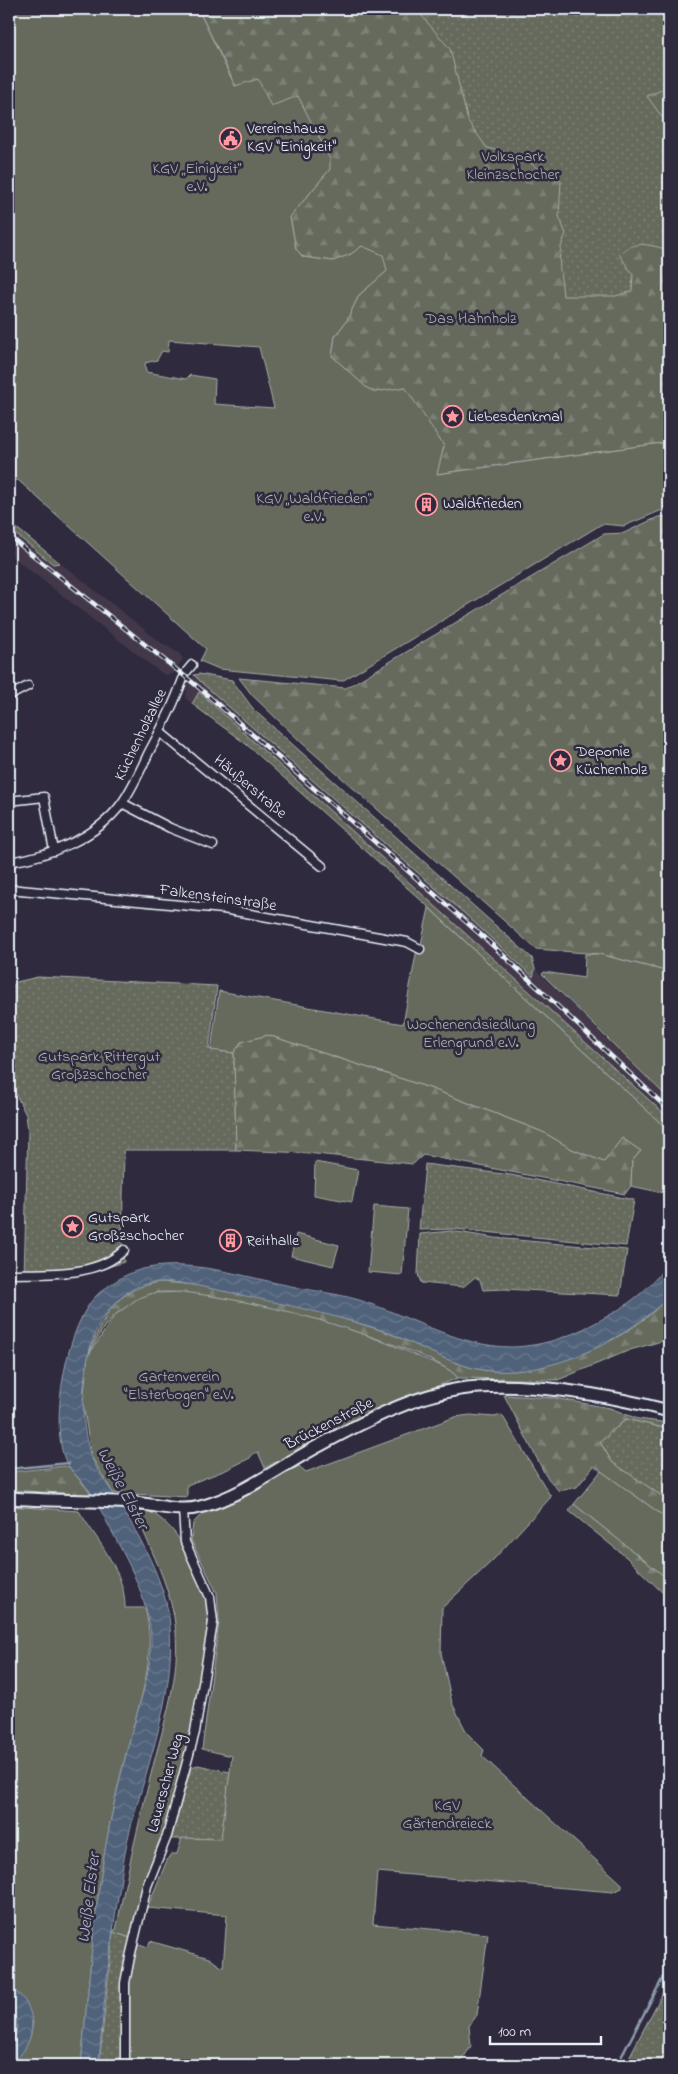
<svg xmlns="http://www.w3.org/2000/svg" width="678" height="2074" font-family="'Indie Flower',sans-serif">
	<defs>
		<pattern id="grass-dots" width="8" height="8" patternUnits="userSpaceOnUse" patternTransform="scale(1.25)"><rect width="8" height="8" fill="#656a5d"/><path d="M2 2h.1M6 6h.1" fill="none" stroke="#7b8075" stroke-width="1.8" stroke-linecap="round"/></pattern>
		<pattern id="forest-firs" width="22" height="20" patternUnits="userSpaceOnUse" patternTransform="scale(1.25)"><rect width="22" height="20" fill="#656a5d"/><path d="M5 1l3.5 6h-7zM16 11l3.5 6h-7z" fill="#7b8075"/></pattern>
		<pattern id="water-waves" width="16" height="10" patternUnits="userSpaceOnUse" patternTransform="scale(1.25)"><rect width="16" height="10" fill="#50627a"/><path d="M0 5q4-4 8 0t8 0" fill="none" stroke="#69798e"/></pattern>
	</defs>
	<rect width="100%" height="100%" fill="#2f2a3d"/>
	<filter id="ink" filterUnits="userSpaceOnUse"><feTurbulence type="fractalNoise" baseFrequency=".02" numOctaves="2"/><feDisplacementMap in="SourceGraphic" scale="10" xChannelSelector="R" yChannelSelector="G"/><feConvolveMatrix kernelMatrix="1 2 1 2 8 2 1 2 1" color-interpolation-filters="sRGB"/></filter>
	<g filter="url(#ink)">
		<!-- built -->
		<path fill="#433849" d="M9,522L160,642L180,654L183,659L173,674L165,675L156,669L9,554Z
			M199,674L232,680L254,710L532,958L535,969L669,1099V1131L423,902L246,744L186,699L187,686L194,675Z"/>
		<!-- grass -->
		<path fill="url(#grass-dots)" stroke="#a6aeaa" d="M198,9H669V442L330,169Z
			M199,674L232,680L254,710L532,958L535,969L533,977L466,915L203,684L194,675Z
			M199,692L669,1118V1131L423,902L246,744L192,704Z
			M38,977L217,986L209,1049L234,1053L236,1150H124L122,1242L124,1262L86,1274L24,1278L28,1130L26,1115L9,1080V991L16,982Z
			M425,1164L511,1175L634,1200L626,1246L454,1229L419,1230Z
			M451,1231L495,1238L627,1250L620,1295L504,1289L483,1290L480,1280L475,1277L463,1287L421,1283L418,1274L420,1234Z
			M626,1419L669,1429V1501L612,1462L600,1442Z
			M198,1765L230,1772L223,1839H171L191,1767Z
			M113,1932L131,1938L122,1982V2065H99Z
			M669,1981V2065H625Z"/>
		<!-- forest -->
		<path fill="url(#forest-firs)" stroke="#a6aeaa" d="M198,9H425L422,16L450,49L468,121L487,148L522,156L538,169L561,181L559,216L566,234C555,255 561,274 563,296H616L632,291L633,275L619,254C637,239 649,245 669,250V442L436,474L444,446L425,420L367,388L332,356L335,336L347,320L359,295L387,271L362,246L351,254L333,261L303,257L296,249L290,217L330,169L271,106L236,86Z
			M669,87V127L647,96Z
			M669,516V972L599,954L536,949L302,743L252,695L239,678L346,688L604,534L624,533L658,517Z
			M9,522L60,563L53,564L9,529Z
			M268,1035L430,1088L543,1132L572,1149L604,1162L622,1138L641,1151L632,1161L631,1186L625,1194L423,1155L413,1164L306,1153L236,1150L234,1053L241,1042Z
			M160,1282C225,1285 308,1308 371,1327C404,1337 434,1356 466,1366C528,1386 628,1344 669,1296V1339L630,1350L558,1380L458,1378C431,1344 200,1284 154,1293C149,1294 143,1299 138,1301C130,1306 121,1309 115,1315C103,1325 95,1343 88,1356C101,1318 116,1288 160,1282Z
			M504,1395L554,1398L610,1408L638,1419L669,1423V1429L626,1419L600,1442L612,1462L669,1501V1520L594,1466L577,1487L559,1491L546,1476Z
			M65,1466L69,1467L92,1495L9,1490V1472Z
			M574,1504L669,1580V1599L626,1557L569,1511Z"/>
		<!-- garden -->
		<path fill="#656a5d" stroke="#a6aeaa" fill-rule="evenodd" d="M9,9H198L235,86L258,79L271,106L298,96L330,159V169L290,217L296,249L303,257L333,261L351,254L362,246L383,255L387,271L359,295L347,320L335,336L332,356L367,388L375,392L405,387L444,446L437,474L669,442V510L660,511L624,526L602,524L342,681L219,669L200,661L206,649L9,472ZM169,340L259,347L274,408L214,404L215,379L190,375L186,379L146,372L145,363L157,360L162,351L168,352Z
			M429,908L669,1131V1194L631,1186L632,1161L641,1151L622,1138L604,1162L572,1149L543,1132L430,1088L268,1035L241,1042L234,1053L211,1050L219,991L403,1024L416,954L420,949Z
			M585,954H599L669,972V1099L542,974L544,972L584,978Z
			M315,1162L358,1170L352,1202L314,1195Z
			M374,1206L408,1209L402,1275L368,1272Z
			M296,1234L339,1245L333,1266L291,1256Z
			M183,1292C263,1302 348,1324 422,1358C434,1363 449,1367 458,1378C391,1404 327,1432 265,1468L258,1452L253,1454L250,1458L226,1470L187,1485V1497L113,1493L91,1456L83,1402L88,1356L115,1315L137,1299L153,1293Z
			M470,1415L494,1417L502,1415L551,1497L493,1560L442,1608L441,1653L452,1703L467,1733L484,1750L482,1756L622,1884V1888L613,1892L377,1872L373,1924L488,1934L477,2015L469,2026L471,2046L460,2063L488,2065H130C127,2026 124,1980 139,1944L148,1947L150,1941L209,1958L223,1968L227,1915L147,1908L168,1858L171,1854H177L182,1838L221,1839L232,1756L202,1749L219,1622L217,1593L191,1540L193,1523L203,1513L251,1494L299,1466L306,1472L455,1417Z
			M601,1471L669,1520V1580L574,1504Z
			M9,1506L79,1511C97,1540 126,1573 125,1608H145C156,1652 144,1688 132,1731C124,1761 116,1792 110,1823C94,1903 89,1985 81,2065H10L30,2038L33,2022L9,1984Z
			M134,1510C140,1511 149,1511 154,1514C183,1532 196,1570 208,1600V1630L189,1739L165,1826L145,1879L131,1938L113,1932V1930H116C126,1877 138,1825 151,1774C163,1725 182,1674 175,1624C170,1585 149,1546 134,1510Z
			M9,2010C20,2020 18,2037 9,2047Z"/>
		<!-- water -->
		<path fill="url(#water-waves)" stroke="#8d9bac" d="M669,1260V1296C624,1343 533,1387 466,1366C433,1356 403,1336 369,1326C318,1311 265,1300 213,1289C188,1284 155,1275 131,1290C118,1299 105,1312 98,1326C82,1358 78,1422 91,1456C96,1470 108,1485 116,1498C138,1533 167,1584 170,1626C175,1696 148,1762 130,1830C125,1847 123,1867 120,1885C110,1945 103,2005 99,2065H81C89,1985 94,1902 110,1823C117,1790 125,1757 134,1725C142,1694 155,1659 150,1627C144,1590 127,1560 110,1528C103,1515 97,1502 89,1490C82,1480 72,1473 66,1462C48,1425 67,1320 99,1293C112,1283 126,1273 143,1269C191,1258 244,1277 291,1286C317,1292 344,1294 368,1303C415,1319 461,1347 512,1347C547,1346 576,1334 606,1317C630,1304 656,1284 669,1260Z
			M9,1987C41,2005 38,2044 10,2065L9,2047L14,2041L17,2027L16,2019L9,2010Z"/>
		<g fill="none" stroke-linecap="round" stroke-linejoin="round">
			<!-- stream -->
			<path stroke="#8d9bac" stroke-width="2.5" d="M9,1469L69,1463
				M617,2065L669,1966"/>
			<defs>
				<path id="minor" d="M187,671L192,665
					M9,696L28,686
					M160,732L322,866
					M9,801L44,797L54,851
					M122,803L170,828L213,845
					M9,862C49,856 97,838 122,803C133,787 141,769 149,752C162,728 174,704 183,679
					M9,889L223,909L407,942L420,949
					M9,1274C46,1273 96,1278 124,1250
					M125,2065V1983L130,1957L147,1886L167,1836L195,1732L213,1622L210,1597L185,1542L183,1509"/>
				<path id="secondary" d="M9,1498C50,1501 92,1500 133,1503C155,1504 178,1513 200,1507C245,1495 283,1464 324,1443C365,1421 413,1396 460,1389C521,1380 609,1395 669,1411"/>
			</defs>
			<!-- minor casing -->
			<use href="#minor" stroke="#e8f1f8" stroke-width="11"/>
			<!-- secondary casing -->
			<use href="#secondary" stroke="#e8f1f8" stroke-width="15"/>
			<!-- minor -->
			<use href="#minor" stroke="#2f2a3d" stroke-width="8"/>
			<!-- secondary -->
			<use href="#secondary" stroke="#2f2a3d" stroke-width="11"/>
			<defs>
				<path id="rail" d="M9,536L197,686L489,942L669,1110"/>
			</defs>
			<!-- rail casing -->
			<use href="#rail" stroke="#e8f1f8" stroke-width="4.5"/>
			<!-- rail -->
			<use href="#rail" stroke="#2f2a3d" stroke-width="2.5" stroke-dasharray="8" stroke-linecap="butt"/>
		</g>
	</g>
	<!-- icons -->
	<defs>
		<symbol id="civic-ring" viewBox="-11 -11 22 22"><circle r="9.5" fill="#2f2a3d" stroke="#ff9aa2" stroke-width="1.5"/><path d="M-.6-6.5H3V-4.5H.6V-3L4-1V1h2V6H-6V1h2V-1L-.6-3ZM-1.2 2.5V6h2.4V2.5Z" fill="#ff9aa2"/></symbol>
		<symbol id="sight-ring" viewBox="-11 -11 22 22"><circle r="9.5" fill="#2f2a3d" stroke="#ff9aa2" stroke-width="1.5"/><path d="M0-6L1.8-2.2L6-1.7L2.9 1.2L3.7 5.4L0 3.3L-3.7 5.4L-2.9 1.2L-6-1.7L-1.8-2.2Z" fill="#ff9aa2"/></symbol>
		<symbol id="building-ring" viewBox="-11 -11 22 22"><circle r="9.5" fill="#2f2a3d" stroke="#ff9aa2" stroke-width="1.5"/><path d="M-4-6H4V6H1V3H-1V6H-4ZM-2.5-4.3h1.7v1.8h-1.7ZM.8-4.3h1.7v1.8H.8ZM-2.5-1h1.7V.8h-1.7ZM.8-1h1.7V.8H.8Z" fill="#ff9aa2"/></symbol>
	</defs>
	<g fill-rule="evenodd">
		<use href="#civic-ring" x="218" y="126" width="25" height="25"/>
		<use href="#sight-ring" x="440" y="404" width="25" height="25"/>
		<use href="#building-ring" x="414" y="492" width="25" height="25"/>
		<use href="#sight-ring" x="548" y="748" width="25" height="25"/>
		<use href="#sight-ring" x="60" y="1214" width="25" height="25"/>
		<use href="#building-ring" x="218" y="1228" width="25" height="25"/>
	</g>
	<g text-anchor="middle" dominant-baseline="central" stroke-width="5" stroke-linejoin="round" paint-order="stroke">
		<!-- poi labels -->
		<g font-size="16" fill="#e8f1f8" stroke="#2f2a3d" text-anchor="start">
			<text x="247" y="129">Vereinshaus<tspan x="247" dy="18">KGV "Einigkeit"</tspan></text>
			<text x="468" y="417">Liebesdenkmal</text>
			<text x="443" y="504">Waldfrieden</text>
			<text x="576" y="752">Deponie<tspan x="576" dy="18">Küchenholz</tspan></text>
			<text x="88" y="1218">Gutspark<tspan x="88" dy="18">Großzschocher</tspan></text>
			<text x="246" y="1241">Reithalle</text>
		</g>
		<!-- park labels -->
		<g font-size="16" fill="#adb4b2" stroke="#2f2a3d">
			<text x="513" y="157">Volkspark<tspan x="513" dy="18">Kleinzschocher</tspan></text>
			<text x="197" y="169">KGV „Einigkeit“<tspan x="197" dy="18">e.V.</tspan></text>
			<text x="471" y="319">Das Hahnholz</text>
			<text x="314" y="499">KGV „Waldfrieden“<tspan x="314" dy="18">e.V.</tspan></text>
			<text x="471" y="1025">Wochenendsiedlung<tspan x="471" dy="18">Erlengrund e.V.</tspan></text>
			<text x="99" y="1057">Gutspark Rittergut<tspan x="99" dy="18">Großzschocher</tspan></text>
			<text x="179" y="1377">Gartenverein<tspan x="179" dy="18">"Elsterbogen" e.V.</tspan></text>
			<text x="447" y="1806">KGV<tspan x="447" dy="18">Gärtendreieck</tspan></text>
		</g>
		<!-- street labels -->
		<g font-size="16" fill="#e8f1f8" stroke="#2f2a3d">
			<text transform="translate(141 735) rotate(-64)">Küchenholzallee</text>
			<text transform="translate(250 787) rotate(40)">Häußerstraße</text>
			<text transform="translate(218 898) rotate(8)">Falkensteinstraße</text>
			<text transform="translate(329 1424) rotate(-27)">Brückenstraße</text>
			<text transform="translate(166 1783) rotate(-75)">Lauerscher Weg</text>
		</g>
		<!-- water labels -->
		<g font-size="18" font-style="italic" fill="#abb8c6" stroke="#2f2a3d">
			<text transform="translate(122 1489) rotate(62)">Weiße Elster</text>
			<text transform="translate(90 1898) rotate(-83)">Weiße Elster</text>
		</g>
	</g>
	<!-- margin -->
	<rect width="678" height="2074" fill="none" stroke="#2f2a3d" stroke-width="30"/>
	<rect x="15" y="15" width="648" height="2044" fill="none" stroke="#e8f1f8" stroke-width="2" filter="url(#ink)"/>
	<!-- scale -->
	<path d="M490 2036v8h111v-8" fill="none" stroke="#e8f1f8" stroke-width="2.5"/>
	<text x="498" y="2036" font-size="15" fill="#e8f1f8" stroke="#2f2a3d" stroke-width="4" paint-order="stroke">100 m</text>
</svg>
